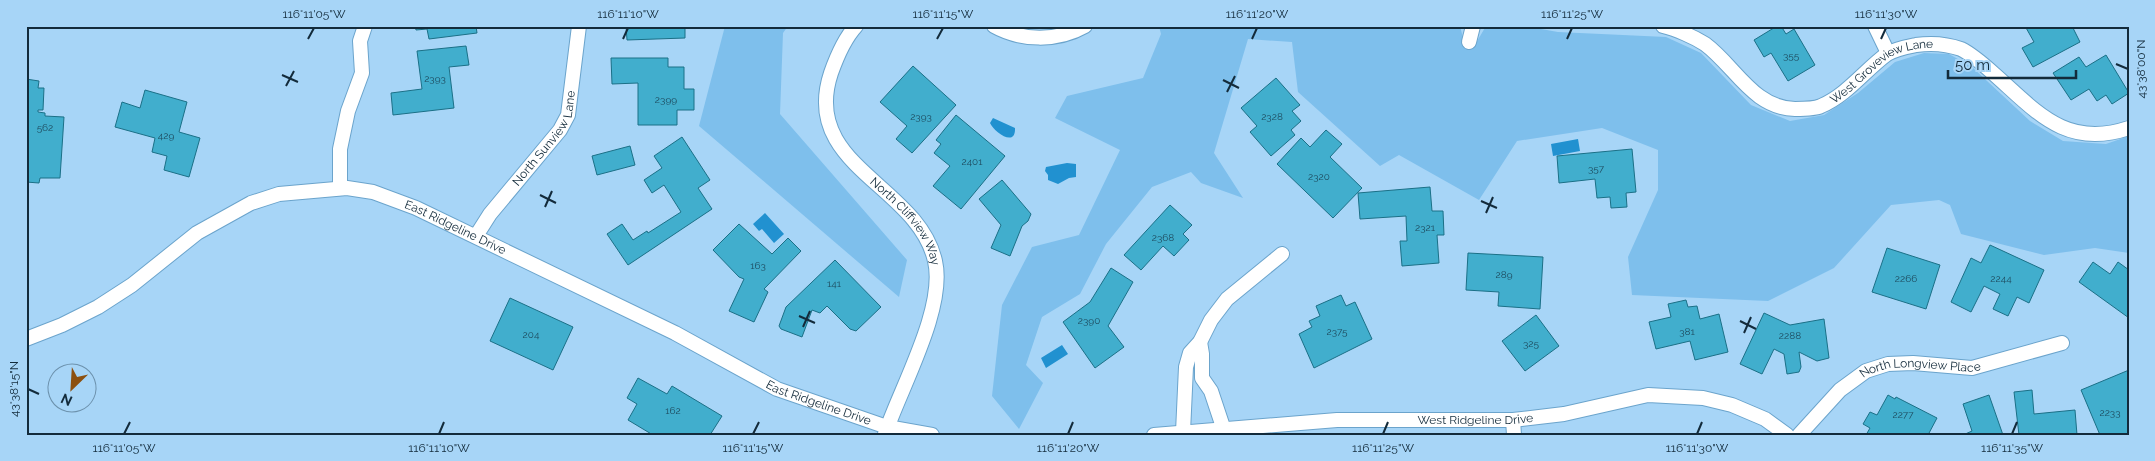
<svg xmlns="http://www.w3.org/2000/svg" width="2155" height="461" font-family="Raleway,sans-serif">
	<rect width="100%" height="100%" fill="#a7d5f7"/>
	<!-- green -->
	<path fill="#7ebfec" d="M725,26H788L783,33L780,114L907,260L899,297L699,126Z
		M1159,26H1460L1464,42L1476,43L1486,26H1524L1558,32L1666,37L1701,53L1751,105L1790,121L1824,115L1858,93L1895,62L1924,53L1949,54L1972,67L2030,121L2063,141L2106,144L2129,136V253L2095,248L2044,255L1961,234L1950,205L1939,200L1891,205L1834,268L1768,301L1632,295L1628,257L1658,190V150L1602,128L1517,141L1479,200L1399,155L1380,166L1298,92L1292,42L1248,39L1214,153L1243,198L1201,183L1191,172L1152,187L1106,244L1080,294L1042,317L1026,365L1043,383L1019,429L992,396L1002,305L1032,247L1079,235L1120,150L1055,118L1067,96L1143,78L1161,34Z"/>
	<!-- water -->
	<path fill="#2191d0" d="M993,118L1015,128C1016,148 994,132 990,123Z
		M1578,139L1580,151L1553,156L1551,144Z
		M1067,163L1076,164V177L1069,178L1058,184L1048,180V175L1045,171L1046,167Z
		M765,213L784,234L774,243L762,229L759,231L753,224Z
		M1062,345L1068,354L1046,368L1041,358Z"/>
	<!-- building -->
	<path fill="#41aecd" stroke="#1b7087" d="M415,26H476L477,33L429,39L427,29L416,30Z
		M626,26H685V38L627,40Z
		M1777,26H1781L1786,34L1794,29L1815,65L1788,81L1771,53L1764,57L1754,40Z
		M2025,26H2072L2080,42L2033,67L2022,48L2034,42Z
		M466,46L469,65L449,67L454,108L393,115L391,93L422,89L417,51Z
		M2106,55L2129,93L2112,104L2106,95L2097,101L2089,89L2071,100L2053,73L2079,57L2086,67Z
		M611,58H668V67H684V89H694V110H677V125H638V83L612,84Z
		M913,66L956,105L912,153L896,139L907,126L880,102Z
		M1276,78L1300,105L1292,111L1301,121L1291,130L1295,135L1271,156L1250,132L1257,126L1241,108Z
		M26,79L39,81L38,88H44L43,110H38V112L45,113V116L64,117L60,178H40L39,183L26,182Z
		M145,90L187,102L179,132L200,138L189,177L164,170L167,156L152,152L155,138L115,127L122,102L140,108Z
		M956,115L1005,156L961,209L933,186L950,166L934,153L941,144L936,140Z
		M1326,130L1342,144L1330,157L1362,188L1333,218L1277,164L1301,138L1310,147Z
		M682,137L710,180L698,188L712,209L628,265L607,234L622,224L633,240L647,231L648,233L681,212L664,185L652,193L644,180L662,168L654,156Z
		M630,146L635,165L597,175L592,156Z
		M1632,149L1636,192L1626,193L1627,207L1611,208L1610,197L1597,198L1595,179L1559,183L1557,156Z
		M1002,180L1031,214L1028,221L1022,226L1010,256L991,248L1001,225L979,199Z
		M1430,187L1432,211H1443L1444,235H1437L1439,263L1402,266L1400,241H1407L1406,216L1360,219L1358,193Z
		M1170,205L1192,225L1183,234L1189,240L1174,256L1163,246L1141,270L1124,255Z
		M739,224L772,254L788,238L801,251L764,289L768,292L754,322L729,311L744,279L739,277L713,250Z
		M1990,245L2044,270L2029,303L2017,297L2008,316L1993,309L2000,294L1984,286L1971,312L1951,302L1971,258L1981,263Z
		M1887,248L1940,265L1926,309L1872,292Z
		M1468,253L1543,257L1540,309L1498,306L1499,292L1466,290Z
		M835,260L881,307L856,331L850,329L827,306L820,313L812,310L802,337L781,329L779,326L786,307Z
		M2093,262L2110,274L2118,262L2129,270V318L2079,282Z
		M1111,268L1133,282L1108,326L1124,347L1095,368L1063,322L1090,302Z
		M1341,295L1346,306L1355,302L1372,339L1314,368L1299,334L1312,327L1309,321L1320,316L1316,306Z
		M510,298L573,327L553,370L490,341Z
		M1686,300L1688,307L1697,306L1700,319L1719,314L1728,352L1695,360L1690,341L1656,349L1649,322L1671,317L1668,304Z
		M1764,313L1790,325L1824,319L1829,358L1817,361L1799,352L1801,367L1799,372L1787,374L1784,354L1774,349L1762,374L1740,364Z
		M1536,315L1559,346L1525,371L1502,341Z
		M2129,370V435H2100L2081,390Z
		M638,378L667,394L672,386L722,416L710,435H653L628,420L637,404L627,398Z
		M2032,390L2034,414L2075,410L2077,435H2019L2014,392Z
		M1888,395L1895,399L1896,397L1937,418L1928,435H1866L1870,428L1863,424L1870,412L1877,415Z
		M1989,395L2003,435H1963L1972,431L1963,404Z"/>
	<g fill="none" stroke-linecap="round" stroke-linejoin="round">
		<defs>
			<g id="minor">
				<path id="s1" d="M856,26C844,39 837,56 831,73C800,166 918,185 935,261C946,308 901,387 885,434"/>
				<path d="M994,26C1021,41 1057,42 1085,26"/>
				<path id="s2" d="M1663,26C1676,29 1694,37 1705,44C1735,66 1753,108 1795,109C1802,109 1815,109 1821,106C1847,95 1865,70 1887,54C1895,49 1906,47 1916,45C1930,43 1947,44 1961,49C1973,55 1984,65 1994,74C2037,112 2066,149 2129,128"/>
				<path d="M1875,26L1888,53"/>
				<path d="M1469,42L1473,26"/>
				<path d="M340,188V149L348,111L362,73L360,41L365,26"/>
				<path id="s3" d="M476,236L490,214L560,130L568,115L579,26"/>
				<path id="s4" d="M26,339L62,325L98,307L132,285L197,233L251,203L279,194L347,188L373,192L416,208L675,333L777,389L887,427L932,435"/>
				<path d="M1200,342L1202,354V378L1211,391L1224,430"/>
				<path d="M1513,420L1514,435"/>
				<path d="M1183,432L1186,367L1190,353L1200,342L1211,320L1227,299L1282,254"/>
				<path id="s5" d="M1154,435L1337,420H1513L1564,414L1648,395L1703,398L1732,405L1765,419L1787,435"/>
				<path id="s6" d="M1799,435L1840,390L1866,371L1888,364L1913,363L1972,368L2062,343"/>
			</g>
		</defs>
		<!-- minor casing -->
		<use href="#minor" stroke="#6ba4cc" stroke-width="16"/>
		<!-- minor -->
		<use href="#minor" stroke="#fff" stroke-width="14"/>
	</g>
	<!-- ticks -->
	<path fill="none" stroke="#132b3b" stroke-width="2" d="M308,39L314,28M623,39L628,28M937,39L943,28M1252,39L1257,28M1567,39L1572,28M1881,39L1886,28M2116,64L2128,69M282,75L298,82M1223,80L1239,88M286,86L294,71M1227,92L1235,76M540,195L556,203M1481,201L1497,208M545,207L552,191M1486,213L1493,197M799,316L815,323M1740,321L1756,329M803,327L810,311M1744,333L1751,317M28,389L39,394M124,434L130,422M439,434L444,422M753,434L759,422M1068,434L1073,422M1383,434L1388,422M1697,434L1702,422M2012,434L2017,422"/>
	<g text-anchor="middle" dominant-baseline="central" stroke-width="4.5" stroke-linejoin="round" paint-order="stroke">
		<!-- number labels -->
		<g font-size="10" fill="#1e4c60">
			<text x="1791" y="55">355</text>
			<text x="435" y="78">2393</text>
			<text x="666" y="99">2399</text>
			<text x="921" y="116">2393</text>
			<text x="1272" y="116">2328</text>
			<text x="45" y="127">562</text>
			<text x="166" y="135">429</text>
			<text x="972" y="161">2401</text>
			<text x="1596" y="168">357</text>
			<text x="1319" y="176">2320</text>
			<text x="1425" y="227">2321</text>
			<text x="1163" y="237">2368</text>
			<text x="758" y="265">163</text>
			<text x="1504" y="274">289</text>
			<text x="1906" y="278">2266</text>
			<text x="2001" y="278">2244</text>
			<text x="834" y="283">141</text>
			<text x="1089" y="320">2390</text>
			<text x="1337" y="331">2375</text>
			<text x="1687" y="331">381</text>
			<text x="531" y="334">204</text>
			<text x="1790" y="335">2288</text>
			<text x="1531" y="343">325</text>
			<text x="673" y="410">162</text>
			<text x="2110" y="412">2233</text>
			<text x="1903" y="414">2277</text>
		</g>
		<!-- street labels -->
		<g font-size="12" fill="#132b3b" stroke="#a7d5f7">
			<text stroke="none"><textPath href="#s2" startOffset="258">West Groveview Lane</textPath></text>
			<text stroke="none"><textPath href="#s3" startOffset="121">North Sunview Lane</textPath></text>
			<text stroke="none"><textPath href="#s1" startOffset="231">North Cliffview Way</textPath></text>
			<text stroke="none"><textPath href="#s4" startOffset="478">East Ridgeline Drive</textPath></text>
			<text stroke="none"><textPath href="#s6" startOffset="148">North Longview Place</textPath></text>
			<text stroke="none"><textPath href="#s4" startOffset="882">East Ridgeline Drive</textPath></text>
			<text stroke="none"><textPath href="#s5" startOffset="322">West Ridgeline Drive</textPath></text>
		</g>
	</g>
	<!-- border -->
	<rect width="2155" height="461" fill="none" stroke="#a7d5f7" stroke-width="55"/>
	<!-- north arrow -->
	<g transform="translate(72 388) rotate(205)"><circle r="24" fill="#a7d5f7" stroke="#6c91ac"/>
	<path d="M0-4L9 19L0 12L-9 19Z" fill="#8c5010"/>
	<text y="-8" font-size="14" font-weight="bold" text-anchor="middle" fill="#132b3b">N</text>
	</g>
	<!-- scale -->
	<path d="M1948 70v8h128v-8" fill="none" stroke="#132b3b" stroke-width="2.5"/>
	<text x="1955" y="70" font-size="15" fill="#132b3b" stroke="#a7d5f7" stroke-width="4" paint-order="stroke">50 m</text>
	<rect x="28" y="28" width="2100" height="406" fill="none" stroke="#132b3b" stroke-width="2"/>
	<g font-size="12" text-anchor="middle" fill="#132b3b">
		<text x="314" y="18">116°11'05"W</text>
		<text x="628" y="18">116°11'10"W</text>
		<text x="943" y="18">116°11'15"W</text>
		<text x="1257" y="18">116°11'20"W</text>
		<text x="1572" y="18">116°11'25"W</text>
		<text x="1886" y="18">116°11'30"W</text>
		<text transform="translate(2141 69) rotate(-90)" y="4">43°38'00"N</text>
		<text transform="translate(14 389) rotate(-90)" y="4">43°38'15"N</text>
		<text x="124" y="452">116°11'05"W</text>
		<text x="439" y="452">116°11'10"W</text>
		<text x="753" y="452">116°11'15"W</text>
		<text x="1068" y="452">116°11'20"W</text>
		<text x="1383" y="452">116°11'25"W</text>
		<text x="1697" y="452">116°11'30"W</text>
		<text x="2012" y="452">116°11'35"W</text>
	</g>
</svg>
